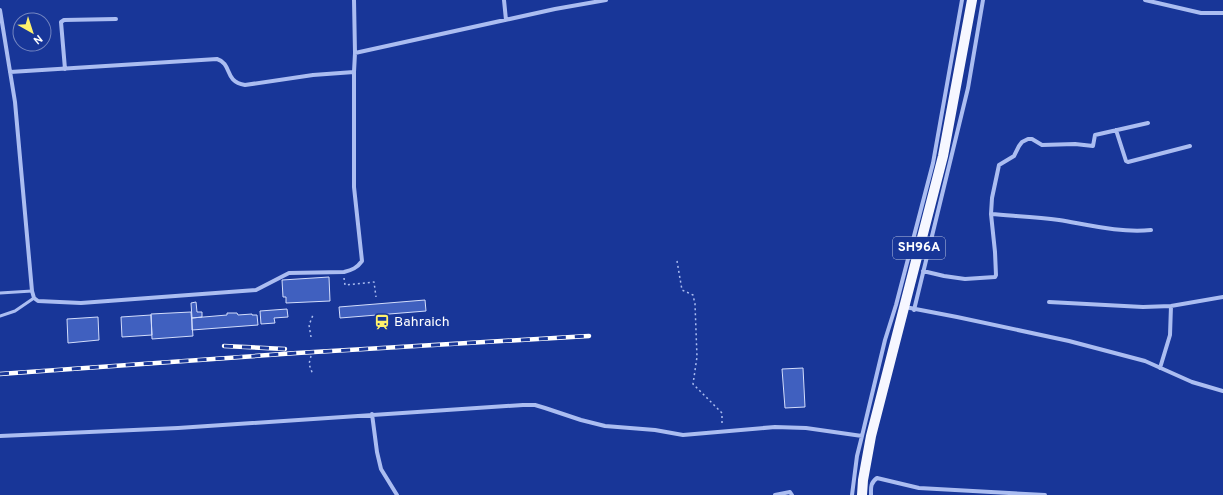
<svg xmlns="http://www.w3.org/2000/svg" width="1223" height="495" font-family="Overpass,sans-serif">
	<rect width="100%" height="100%" fill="#183698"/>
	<!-- building -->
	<path fill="#4060bf" stroke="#d3ddfc" d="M329,277L330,301L286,303V297H283L282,280Z
		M425,300L426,311L340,318L339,307Z
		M196,302L197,312H202V317L192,318L191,303Z
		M287,309L288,317L274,318L275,323L261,324L260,311Z
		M191,312L193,336L152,339L151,314Z
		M227,313H237L238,315L252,314V315H257L258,325L192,330V318L227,315Z
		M151,315L152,335L122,337L121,317Z
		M98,317L99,340L68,343L67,319Z
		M803,368L805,407L785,408L782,369Z"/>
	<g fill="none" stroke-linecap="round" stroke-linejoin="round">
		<!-- path -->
		<path stroke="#abbdf1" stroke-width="1.5" stroke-dasharray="2 3" stroke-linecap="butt" d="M677,261L682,290L693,295L695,304L697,357L693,384L722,413V425
			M344,278L345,285L374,282L376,297
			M311,337L309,325L313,315
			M311,356L309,364L313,375"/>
		<!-- service -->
		<path stroke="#abbdf1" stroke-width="3" d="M0,293L32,291
			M0,316L15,311L34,298"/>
		<!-- minor -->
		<path stroke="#abbdf1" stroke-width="4" d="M354,0L355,53L555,9L606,0
			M504,0L506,20
			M1145,0L1201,13H1223
			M0,10L15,102L32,291L34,298L38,301L81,303L256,290L289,273L344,272C352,270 357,268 362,261L354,187V72L355,53
			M65,69L61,22L64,20L116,19
			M10,72L217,59C233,64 223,81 245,85L313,75L354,72
			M1116,130L1126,161L1128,162L1190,146
			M991,214C1014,216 1037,217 1059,220C1089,225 1120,233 1151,230
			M923,271L944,276L965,279L995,277L996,275L995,252L991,214L992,198L999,165L1014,156L1019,146L1022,142L1028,139H1032L1042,145L1075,144L1093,146L1095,135L1148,123
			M1049,302L1143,307L1171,306L1223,297
			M905,307L957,317L1069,341L1145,361L1192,382L1223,391
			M914,310L968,88L983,0
			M1160,368L1170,335L1171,306
			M372,414L377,452L381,469L397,495
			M0,436L178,428L523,405H535L545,408L581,420L605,426L655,430L683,435L775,427L806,428L862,436
			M775,495L790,492L792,495
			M852,495L857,456L862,436L885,340L896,305L933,163L962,0
			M871,495C871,488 870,483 877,478L919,488L1045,495"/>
		<defs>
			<path id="rail" d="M224,346L285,349
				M0,374L297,353L589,336"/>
		</defs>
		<!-- rail casing -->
		<use href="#rail" stroke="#fff" stroke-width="4.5"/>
		<!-- rail -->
		<use href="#rail" stroke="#183698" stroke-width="3" stroke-dasharray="9" stroke-linecap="butt"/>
		<!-- primary-bridge -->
		<path stroke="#f6f7ff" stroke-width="10" d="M862,495L863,480L871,436L943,156L972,0"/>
	</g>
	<!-- icons -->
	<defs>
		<symbol id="station-bare" viewBox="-9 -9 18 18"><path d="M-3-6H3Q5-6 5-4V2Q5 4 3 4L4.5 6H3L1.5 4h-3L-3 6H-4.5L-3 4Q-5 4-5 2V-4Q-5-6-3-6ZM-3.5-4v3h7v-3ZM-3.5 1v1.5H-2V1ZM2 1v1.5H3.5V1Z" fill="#fff26c" stroke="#183698" stroke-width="2.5" paint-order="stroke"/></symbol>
	</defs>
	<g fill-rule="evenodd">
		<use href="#station-bare" x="371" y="311" width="22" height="22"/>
	</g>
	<g text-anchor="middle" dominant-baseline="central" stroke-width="3" stroke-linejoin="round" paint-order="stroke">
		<!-- shield labels -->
		<rect fill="#183698" stroke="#bac3e0" stroke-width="1" x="893" y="237" width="52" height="22" rx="3"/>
		<g font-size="13" font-weight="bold" fill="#fff">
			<text x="919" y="248">SH96A</text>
		</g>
		<!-- poi labels -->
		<g font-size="14" fill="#fff" stroke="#183698" text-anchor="start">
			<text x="394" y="322">Bahraich</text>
		</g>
	</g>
	<!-- north arrow -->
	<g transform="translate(32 32) rotate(141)"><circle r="19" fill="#183698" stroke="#7486c1"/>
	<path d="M0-3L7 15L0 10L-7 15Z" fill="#fff26c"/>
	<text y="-6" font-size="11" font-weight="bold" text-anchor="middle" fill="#ffffff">N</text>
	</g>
</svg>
